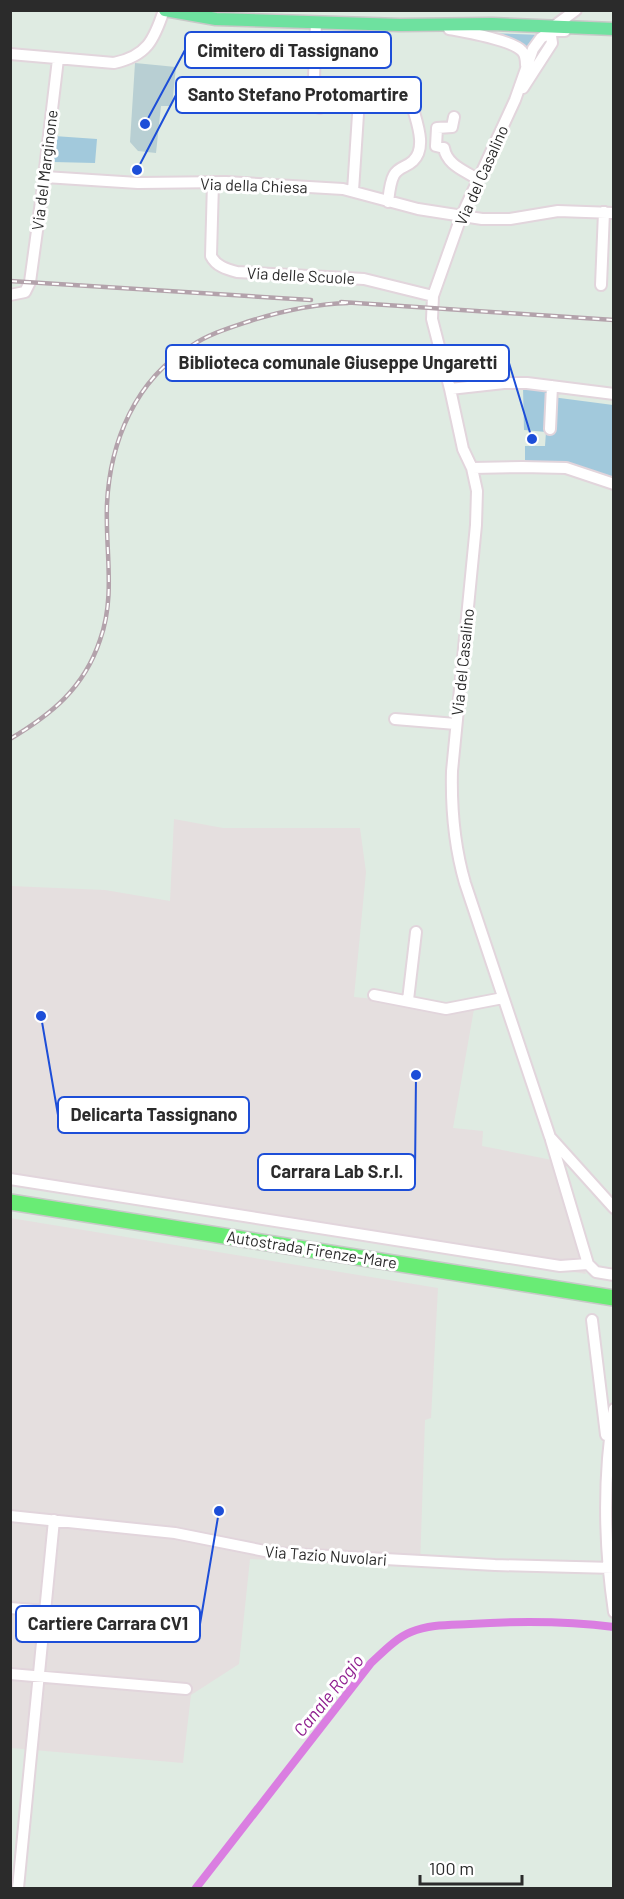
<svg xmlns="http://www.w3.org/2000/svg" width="624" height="1899" font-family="Barlow,sans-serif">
	<rect width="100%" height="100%" fill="#dfebe2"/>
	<!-- industrial -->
	<path fill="#e5dfdf" d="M174,819L223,828H360L366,872L354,997L474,1009L453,1128L483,1131L482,1146L552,1160L586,1274L11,1183L10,886L105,890L170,901Z
		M10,1218L438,1288L431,1418L425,1420L420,1566L250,1559L239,1664L191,1695L183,1763L11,1748Z"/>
	<!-- green -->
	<path fill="#a2c9dc" d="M486,33L542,35L528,49Z
		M54,136L97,139L95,163L53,162Z
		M523,388L548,391L552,397L613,405V482L528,466L525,460V446H545L546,432L524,430Z"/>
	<!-- cemetery -->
	<path fill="#b8cfd3" d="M135,63L176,67L172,106H161L156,153L138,151L130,142Z"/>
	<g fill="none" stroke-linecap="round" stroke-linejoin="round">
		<!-- canal -->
		<path stroke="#da7ee1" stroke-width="8" d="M196,1888L371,1663C383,1652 396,1638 411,1632C430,1624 450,1625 470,1624C518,1621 566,1621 614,1627"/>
		<defs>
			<path id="minor" d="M316,22L313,106L320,108L339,97L354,94L358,95L359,99L353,191
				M553,27L576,10
				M449,29C465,32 512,40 522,51C526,55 526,60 526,65
				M565,31H554L547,34L541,38L533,49L515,100L461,217L433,296L432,319L450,389L463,449L472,468L477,491L476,525L452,771C451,810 454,845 465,883L550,1137L614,1208
				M10,54L114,63C147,56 154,40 164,10
				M523,88L552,43L551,36L546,30
				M454,117L452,127L437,128L436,146L444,148C447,165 464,170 477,179
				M45,177L138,183L226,182L343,189L418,209L482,219H510L558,211L614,213
				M213,182L211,256C216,266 226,269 237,272L364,279L433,296
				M388,202C389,194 390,182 394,175C398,167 407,167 413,161C426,149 418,126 414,112
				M601,285L604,212
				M10,295L25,292L30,282L42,194L58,59
				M450,389L504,383H527L614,394
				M550,429L552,386
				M472,468L522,467L566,468L614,484
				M395,719L456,724
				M374,995L446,1009L503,998
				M408,1000L416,932
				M551,1140L588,1264L596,1272L614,1275
				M10,1179L560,1266L588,1264
				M592,1320L606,1435
				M614,1409C603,1476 604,1545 614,1612
				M10,1516L175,1533L275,1553L495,1565L614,1568
				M10,1608L45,1611
				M10,1674L186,1689
				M18,1888L54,1520"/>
			<path id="major" d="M165,10L216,19L400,25L492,24L614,29"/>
			<path id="highway" d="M10,1202L614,1298"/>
		</defs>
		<!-- minor casing -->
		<use href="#minor" stroke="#e2d5dc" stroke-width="14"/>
		<!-- major casing -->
		<use href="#major" stroke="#c8c8c8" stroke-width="15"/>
		<!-- highway casing -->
		<use href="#highway" stroke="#c8c8c8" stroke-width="18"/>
		<!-- minor -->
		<use href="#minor" stroke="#fff" stroke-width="10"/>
		<!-- major -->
		<use href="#major" stroke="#6ee19f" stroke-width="12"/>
		<!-- highway -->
		<use href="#highway" stroke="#69ec75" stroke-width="15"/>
		<defs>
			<path id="rail" d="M10,281L311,300
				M341,302L614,320
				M10,739C52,714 84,688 100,640C116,596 105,550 107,504C110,442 135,380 191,346C209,334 229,328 250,321C282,311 313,304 348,303"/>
		</defs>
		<!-- rail casing -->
		<use href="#rail" stroke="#b3a2ab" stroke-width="4.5"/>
		<!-- rail -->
		<use href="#rail" stroke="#fff" stroke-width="2" stroke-dasharray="7" stroke-linecap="butt"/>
	</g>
	<g text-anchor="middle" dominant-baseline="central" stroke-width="6" stroke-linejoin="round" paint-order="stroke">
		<!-- street labels -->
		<g font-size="16" fill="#2b2b2b" stroke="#fff">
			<text transform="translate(44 170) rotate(-83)">Via del Marginone</text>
			<text transform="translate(481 175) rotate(-66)">Via del Casalino</text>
			<text transform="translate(254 185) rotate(2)">Via della Chiesa</text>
			<text transform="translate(301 275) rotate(3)">Via delle Scuole</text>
			<text transform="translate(462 662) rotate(-84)">Via del Casalino</text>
			<text transform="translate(312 1249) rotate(9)">Autostrada Firenze-Mare</text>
			<text transform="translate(326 1555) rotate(4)">Via Tazio Nuvolari</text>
		</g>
		<!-- water labels -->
		<g font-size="18" font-style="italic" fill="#8e1d8e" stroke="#fff">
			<text transform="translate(328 1695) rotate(-51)">Canale Rogio</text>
		</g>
	</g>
	<!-- callouts -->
	<path fill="none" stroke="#1d4ed8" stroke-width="2" d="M145 124L185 50M137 170L176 95M532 439L509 363M41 1016L58 1115M416 1075L415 1172M219 1511L200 1624"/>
	<g fill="#1d4ed8" stroke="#fff" stroke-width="2">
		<circle cx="145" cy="124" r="6"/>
		<circle cx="137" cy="170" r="6"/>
		<circle cx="532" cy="439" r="6"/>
		<circle cx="41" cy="1016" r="6"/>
		<circle cx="416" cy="1075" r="6"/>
		<circle cx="219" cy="1511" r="6"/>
	</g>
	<g fill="#fff" stroke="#1d4ed8" stroke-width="2">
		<rect x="185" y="32" width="206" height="36" rx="6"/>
		<rect x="176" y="77" width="245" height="36" rx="6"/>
		<rect x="166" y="345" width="343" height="36" rx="6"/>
		<rect x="58" y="1097" width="191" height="36" rx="6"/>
		<rect x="258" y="1154" width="157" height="36" rx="6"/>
		<rect x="16" y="1606" width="184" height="36" rx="6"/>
	</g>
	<g font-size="18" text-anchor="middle" font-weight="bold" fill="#2b2b2b">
		<text x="288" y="57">Cimitero di Tassignano</text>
		<text x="298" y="101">Santo Stefano Protomartire</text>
		<text x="338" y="369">Biblioteca comunale Giuseppe Ungaretti</text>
		<text x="154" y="1121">Delicarta Tassignano</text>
		<text x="337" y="1178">Carrara Lab S.r.l.</text>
		<text x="108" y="1630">Cartiere Carrara CV1</text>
	</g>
	<!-- border -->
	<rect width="624" height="1899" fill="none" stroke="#2b2b2b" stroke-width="24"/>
	<!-- scale -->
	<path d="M420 1875v9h102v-9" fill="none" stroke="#2b2b2b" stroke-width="3"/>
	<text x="429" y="1875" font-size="18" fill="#2b2b2b" stroke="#ffffff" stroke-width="4.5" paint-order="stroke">100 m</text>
</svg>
